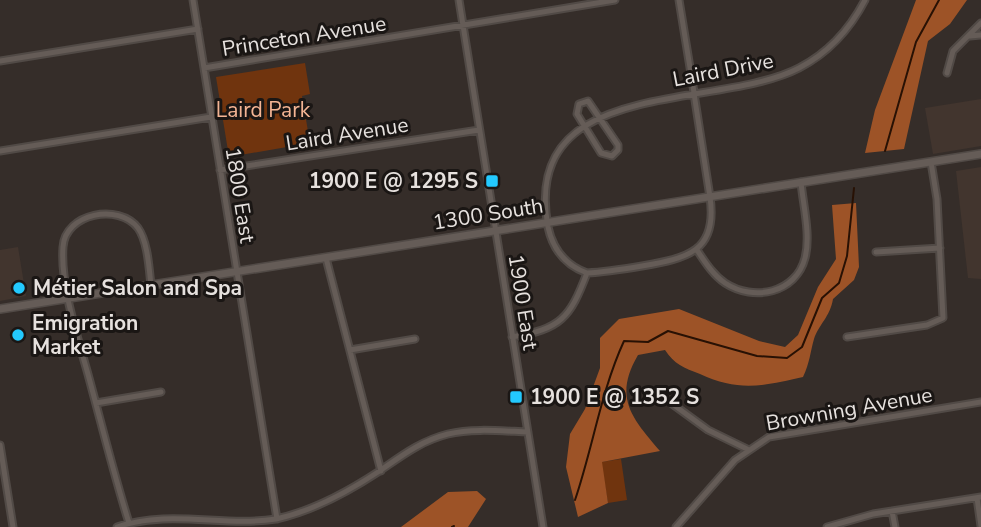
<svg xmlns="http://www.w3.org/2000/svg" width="981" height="527" font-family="'Nunito Sans',sans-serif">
	<rect width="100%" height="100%" fill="#352d29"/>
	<!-- built -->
	<path fill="#42352e" d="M981,99V146L933,154L925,108Z
		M981,167V279L968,278L956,171Z
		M18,247L26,296L0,301V250Z"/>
	<!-- green -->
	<path fill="#70340e" d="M305,63L310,94L302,96L310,143L229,157L216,77Z
		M621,459L627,500L608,503L601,462Z"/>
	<!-- forest -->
	<path fill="#9d5327" d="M916,0H967L950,24L928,41L904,149L865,153L875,110Z
		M856,203L859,267L854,280L833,299C830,317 819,324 814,339C810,353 810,362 803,377C763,386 739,392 700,374C684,368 674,364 665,350L638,355C613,398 632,418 660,451L602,462L608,503L578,517L566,467L570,434L585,409L600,368V338L619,319L679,309L759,341L785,347L798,335L818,287L836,259L832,205Z
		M477,491L486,499L468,527H401L448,492Z"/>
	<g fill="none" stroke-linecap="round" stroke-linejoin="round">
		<!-- stream -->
		<path stroke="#281104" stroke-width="2" d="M885,151L916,42L939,0
			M575,500C593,447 601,391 624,341L648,342L668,331L757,356L787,358L802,347L822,298L839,283L847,256L854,188
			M452,527L454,526"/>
		<defs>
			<path id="minor" d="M193,0L277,519
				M459,0L543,527
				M679,0L693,86L695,100L710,197C718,252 687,258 642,266C624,269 606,272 587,273C565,265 553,250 548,227C520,75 716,111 799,68C828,53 850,29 865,0
				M970,36L981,35
				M0,61L198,29
				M204,68L615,0
				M947,73L953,51L981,23
				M588,101L618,145V150L612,156L601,153L577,114L579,104Z
				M0,151L211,117
				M220,170L479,130
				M697,250C705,262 713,275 725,283C754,302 796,293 805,258C811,235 803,205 801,182
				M876,252L940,248
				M326,258L381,471
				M512,337C561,329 570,318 587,273
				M847,337L927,325L943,318L937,199L931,162
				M350,350L415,339
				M96,403L161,392
				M671,403L708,430L747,449
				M0,445L13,527
				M977,498L981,526
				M892,511L895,527
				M129,523C114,475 102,426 89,378C79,341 60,286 63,247C65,213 119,203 138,228C148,242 149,269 151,285
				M117,527C169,509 223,527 276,519C313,511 346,493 378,472C400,457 420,441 448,434C473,428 502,431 528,432
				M676,527L735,460L769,437L981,402
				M827,527L873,514L981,497"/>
			<path id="tertiary" d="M0,309L981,154"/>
		</defs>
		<!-- minor casing -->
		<use href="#minor" stroke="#514a46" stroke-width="9"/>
		<!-- tertiary casing -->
		<use href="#tertiary" stroke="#514a46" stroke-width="10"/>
		<!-- minor -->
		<use href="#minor" stroke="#655c57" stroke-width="5"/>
		<!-- tertiary -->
		<use href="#tertiary" stroke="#655c57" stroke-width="7"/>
	</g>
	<!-- markers -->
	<g fill="#23c9fe" stroke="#1a1614" stroke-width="2.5">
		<rect x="485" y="174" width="14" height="14" rx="3.5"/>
		<circle cx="19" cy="288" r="7"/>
		<circle cx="18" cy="335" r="7"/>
		<rect x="509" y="390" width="14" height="14" rx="3.5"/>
	</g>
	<g text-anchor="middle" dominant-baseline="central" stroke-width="6" stroke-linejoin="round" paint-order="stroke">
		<!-- street labels -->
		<g font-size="21" fill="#e6e1de" stroke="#1a1614">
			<text transform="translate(304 36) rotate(-9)">Princeton Avenue</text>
			<text transform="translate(723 70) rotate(-11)">Laird Drive</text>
			<text transform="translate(347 134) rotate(-9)">Laird Avenue</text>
			<text transform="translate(240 195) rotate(81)">1800 East</text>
			<text transform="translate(488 214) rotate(-9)">1300 South</text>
			<text transform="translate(523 302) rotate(81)">1900 East</text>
			<text transform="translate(849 409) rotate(-10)">Browning Avenue</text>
		</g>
		<!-- park labels -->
		<g font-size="21" fill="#f4b594" stroke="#1a1614">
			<text x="263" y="110">Laird Park</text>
		</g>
		<!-- poi labels -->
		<g font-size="21" font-weight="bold" fill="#e6e1de" stroke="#1a1614" text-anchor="start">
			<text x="478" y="181" text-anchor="end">1900 E @ 1295 S</text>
			<text x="33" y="288">Métier Salon and Spa</text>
			<text x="32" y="323">Emigration<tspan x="32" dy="24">Market</tspan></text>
			<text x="530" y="397">1900 E @ 1352 S</text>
		</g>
	</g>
</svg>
